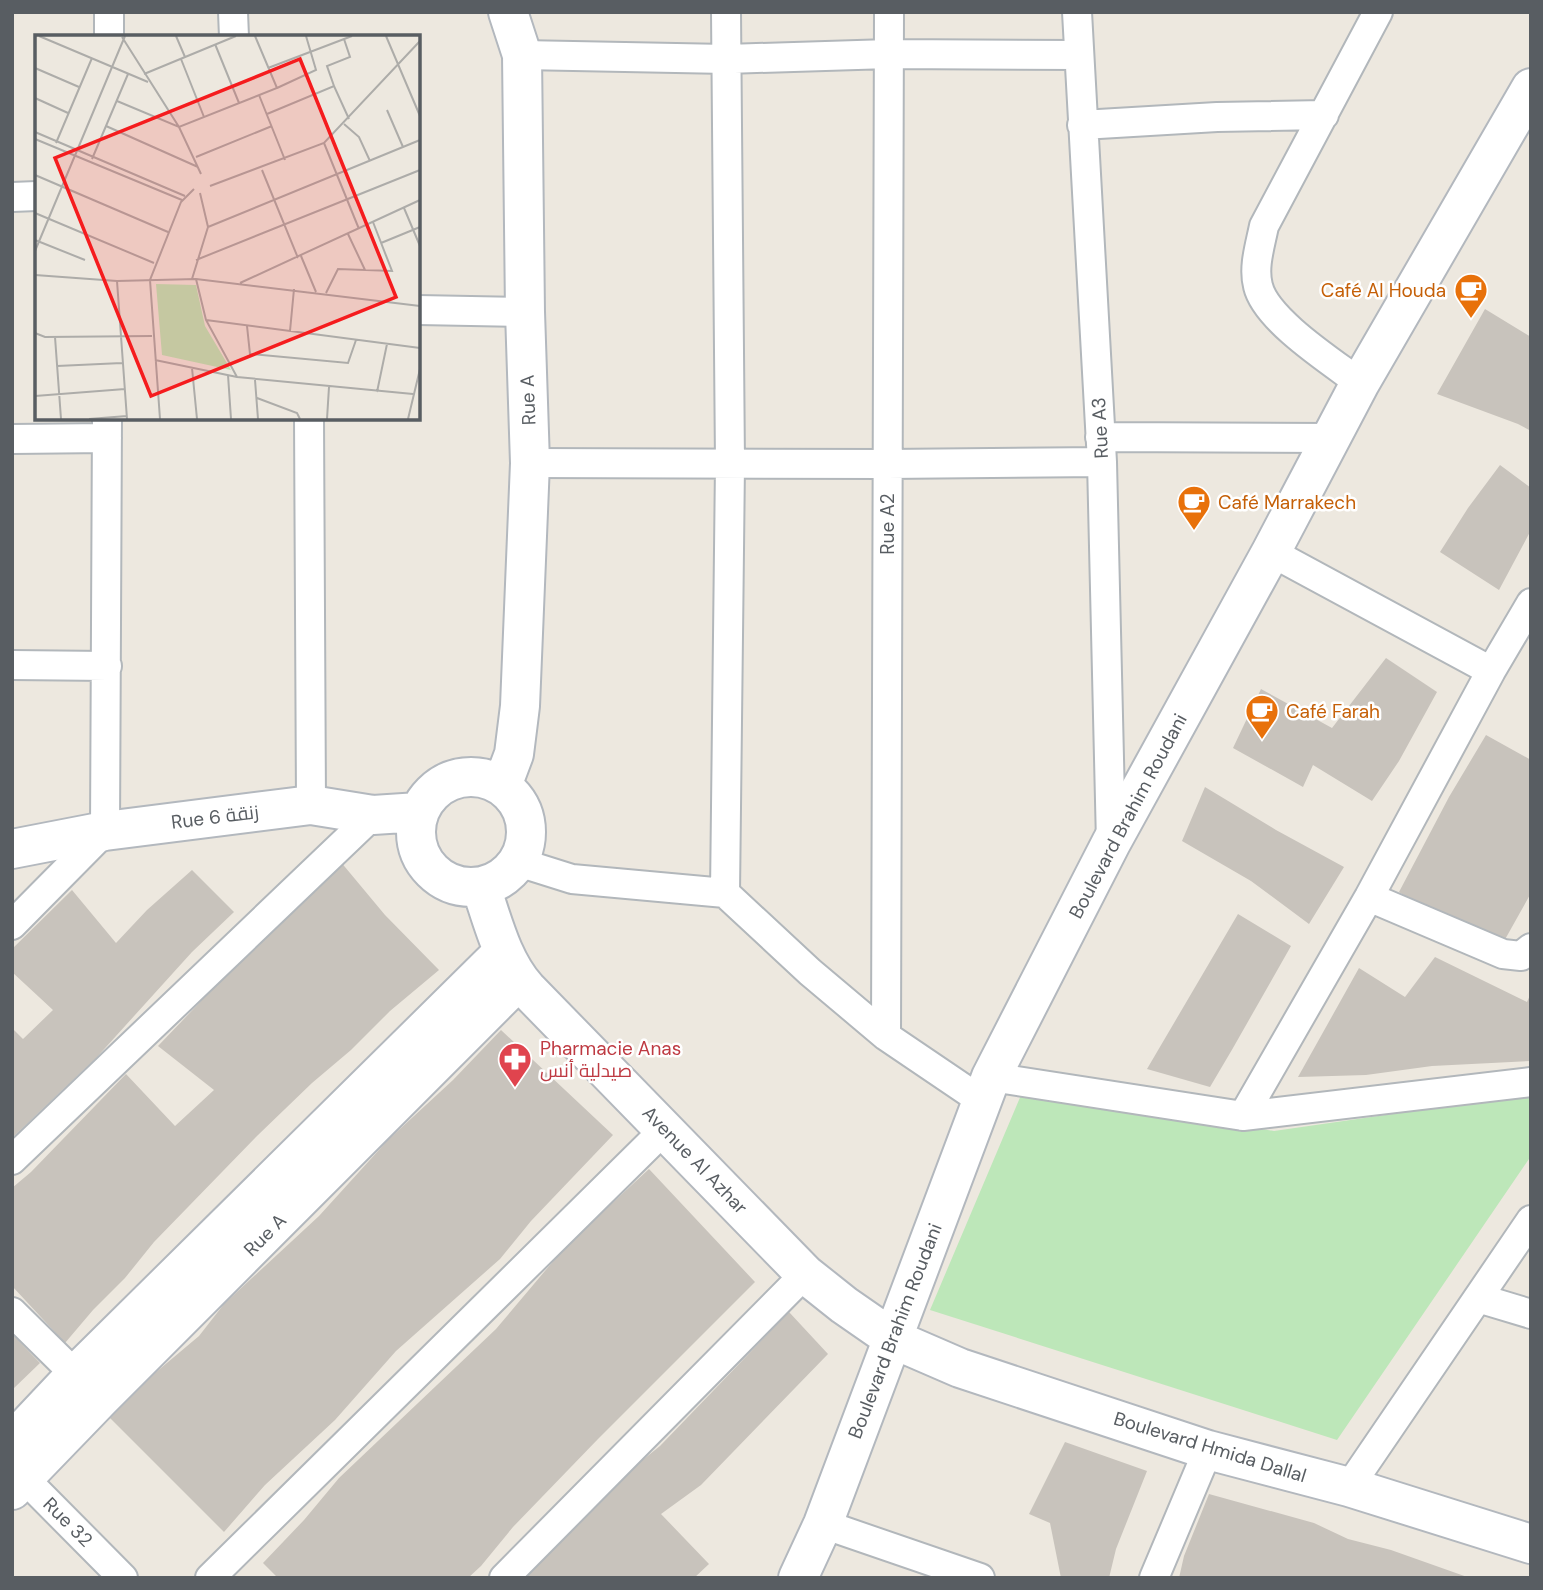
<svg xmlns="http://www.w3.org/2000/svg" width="1543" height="1590" font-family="'DM Sans',Cairo,sans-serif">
	<rect width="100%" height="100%" fill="#ede8df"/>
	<!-- green -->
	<path fill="#bde7b9" d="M1024,1088L1274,1131L1531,1094V1156L1337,1440L930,1310Z"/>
	<!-- building -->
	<path fill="#c8c3bc" d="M1485,309L1531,337V431L1518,424L1437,394Z
		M1500,465L1531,488V530L1499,590L1440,552L1468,508Z
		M1386,658L1437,692L1399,761L1372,801L1313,765L1303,787L1233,748L1261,689L1332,728Z
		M1486,735L1531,760V893L1503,943L1442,920L1399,892L1449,797Z
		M1205,787L1276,830L1344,867L1309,924L1251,881L1182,841Z
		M335,855L385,915L439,970L390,1011L351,1050L312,1083L258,1135L154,1242L125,1278L93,1310L65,1343L12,1286V1188L31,1172L126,1074L175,1126L214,1090L158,1046L253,947Z
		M192,870L234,912L192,952L97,1057L12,1138V1028L23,1039L53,1010L12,972V949L72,890L116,943L147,910Z
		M1238,914L1291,946L1233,1048L1210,1087L1147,1069Z
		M1435,957L1527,1002L1531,993V1061L1432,1066L1366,1075L1298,1077L1359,968L1405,997Z
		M501,1030L613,1135L531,1221L500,1259L396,1351L335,1420L265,1485L224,1532L110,1418L155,1373L199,1336L224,1304L319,1216L388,1140L453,1080Z
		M649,1169L755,1282L598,1439L513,1527L481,1566L468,1578H278L263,1563L304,1520L339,1478L496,1329L566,1246Z
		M789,1312L828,1354L701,1485L661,1514L709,1564L694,1578H524L624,1475L660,1446Z
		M12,1334L40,1363L12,1390Z
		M1065,1442L1147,1471L1116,1549L1109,1578H1061L1050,1523L1029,1514Z
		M1209,1494L1314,1523L1348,1539L1391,1550L1470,1578H1179L1184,1556Z"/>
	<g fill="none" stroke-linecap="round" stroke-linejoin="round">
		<defs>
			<path id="street" d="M233,12L234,37
				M1077,12L1102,462L1111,843
				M109,37V12
				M522,55L727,59L889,54L1078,55
				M1082,125L1217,117L1324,115
				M12,197L37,196
				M418,310L525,312
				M1360,383C1332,362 1266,320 1258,286C1253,267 1260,246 1264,226L1378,12
				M309,418L311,805
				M1100,437L1333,438
				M12,439L107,438
				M530,463L887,464L1102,462
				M1271,552L1491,671
				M12,665L107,666
				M518,862L572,879L725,893L810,972L886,1036L982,1101
				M725,893L730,464L726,12
				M1369,897L1503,954L1521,956L1531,948
				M12,925L105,831L107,418
				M886,1036L889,12
				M991,1077L1243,1116L1531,1082
				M1243,1116L1369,897L1491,671L1531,603
				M12,1160L373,815
				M1478,1298L1531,1314
				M12,1312L87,1386
				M12,1466L123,1578
				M1349,1487L1531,1220
				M823,1524L980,1578
				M210,1578L665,1129
				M504,1578L805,1274
				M1154,1578L1208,1450"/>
			<path id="secondary" d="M416 832a55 55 0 1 1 110 0a55 55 0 1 1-110 0Z
				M502,786L514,754L520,706L530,463L525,312L522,55L508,12
				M12,849L105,831L311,805L373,815L419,812
				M481,887C493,922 502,961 527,989L805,1274L844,1305L893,1339L960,1368L1208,1450L1349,1487L1531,1544
				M12,1442L76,1374L503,952
				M12,1490L100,1399L519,980
				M798,1578L823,1524L991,1077L1111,843L1271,552L1360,383L1531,88"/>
		</defs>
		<!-- street casing -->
		<use href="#street" stroke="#b2b7bb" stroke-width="32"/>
		<!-- secondary casing -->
		<use href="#secondary" stroke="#b3b8be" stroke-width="42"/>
		<!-- street -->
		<use href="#street" stroke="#fff" stroke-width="28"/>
		<!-- secondary -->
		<use href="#secondary" stroke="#fff" stroke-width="38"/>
	</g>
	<!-- icons -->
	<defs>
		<symbol id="cafe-pin" viewBox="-11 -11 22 30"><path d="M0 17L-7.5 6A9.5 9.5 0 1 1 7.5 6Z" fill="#e8710a" stroke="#fff"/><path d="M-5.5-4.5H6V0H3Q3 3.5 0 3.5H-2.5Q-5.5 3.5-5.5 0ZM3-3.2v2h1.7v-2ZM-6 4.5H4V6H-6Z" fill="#fff"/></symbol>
		<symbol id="pharmacy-pin" viewBox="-11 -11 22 30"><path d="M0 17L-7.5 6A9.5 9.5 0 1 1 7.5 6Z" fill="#e0444e" stroke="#fff"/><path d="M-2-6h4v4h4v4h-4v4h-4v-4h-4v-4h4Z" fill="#fff"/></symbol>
	</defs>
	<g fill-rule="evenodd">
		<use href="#cafe-pin" x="1452" y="271" width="38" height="52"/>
		<use href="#cafe-pin" x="1175" y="483" width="38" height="52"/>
		<use href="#cafe-pin" x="1243" y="692" width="38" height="52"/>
		<use href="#pharmacy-pin" x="496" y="1040" width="38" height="52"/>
	</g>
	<g text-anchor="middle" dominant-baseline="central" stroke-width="5" stroke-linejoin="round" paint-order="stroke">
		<!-- food labels -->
		<g font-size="19" fill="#c56008" stroke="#fff" text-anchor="start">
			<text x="1446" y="290" text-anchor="end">Café Al Houda</text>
			<text x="1218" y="502">Café Marrakech</text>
			<text x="1286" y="711">Café Farah</text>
		</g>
		<!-- street labels -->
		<g font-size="19" fill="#585d62" stroke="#fff">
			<text transform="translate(528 400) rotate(-92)">Rue A</text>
			<text transform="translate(1100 428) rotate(-93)">Rue A3</text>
			<text transform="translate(887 524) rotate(-90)">Rue A2</text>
			<text transform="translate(1128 816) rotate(-62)">Boulevard Brahim Roudani</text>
			<text transform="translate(215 817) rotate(-7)">Rue 6 زنقة</text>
			<text transform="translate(695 1160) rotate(46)">Avenue Al Azhar</text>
			<text transform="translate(265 1235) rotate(-45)">Rue A</text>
			<text transform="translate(895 1331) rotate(-69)">Boulevard Brahim Roudani</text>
			<text transform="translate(1210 1447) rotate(17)">Boulevard Hmida Dallal</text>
			<text transform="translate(68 1522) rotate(45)">Rue 32</text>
		</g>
		<!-- health labels -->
		<g font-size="19" fill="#be3a42" stroke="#fff" text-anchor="start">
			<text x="540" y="1048">Pharmacie Anas<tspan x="540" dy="22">صيدلية أنس</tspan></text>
		</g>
	</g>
	<!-- overview -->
	<g transform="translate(35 35)">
		<rect width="385" height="385" fill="#ede8df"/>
		<path d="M121,249L161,250L170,291L196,335L127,320Z" fill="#bde7b9"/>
		<path fill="none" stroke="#adaca9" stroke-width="2" d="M4,1L113,47M141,1L150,22M351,1L385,81M87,2L144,92L166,139M180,9L204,68M146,24L169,82M0,33L44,52M233,33L317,1M109,39L201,1M299,51L292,31L315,22L309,4M242,53L281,35L271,1M224,60L250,125M0,63L33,78M82,66L144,92L242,53L220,1M352,75L368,112M232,79L299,51L314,84M309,89L324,102L335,126M71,91L163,132M0,97L150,161M0,104L147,165M21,108L57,23M289,108L324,194M161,122L237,91M57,124L93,39M227,135L263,223M0,140L133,197M175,151L289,108L385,6M369,173L385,211M0,178L119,228M173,192L385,105M313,199L330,235M0,205L50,225M346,208L385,192M0,216L90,1M266,221L281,257M161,225L385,135M0,240L82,246L161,244L385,271M157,244L173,192L165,158M161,244L171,285L202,342M82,246L92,384M205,248L385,165M291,258L303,234L357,236L338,187M171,285L385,313M212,291L215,319L313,328L321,305M255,296L259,254M0,298L10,302L117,301M20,302L26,384M120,325L202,342L378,359M22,331L87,328M157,333L162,384M193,340L196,384M220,345L223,384M342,357L352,309M0,361L90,354M222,363L262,378L265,384M54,384L92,381M125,384L115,245L146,167L159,154M292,384L294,352M373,384L385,334"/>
		<path fill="#f51c1e" fill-opacity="0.15" stroke="#f51c1e" stroke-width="3.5" d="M265,24L361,262L116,361L20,123Z"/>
		<rect width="385" height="385" fill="none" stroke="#585d62" stroke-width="3.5"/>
	</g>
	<!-- border -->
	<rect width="1543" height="1590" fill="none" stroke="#585d62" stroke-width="28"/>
</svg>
